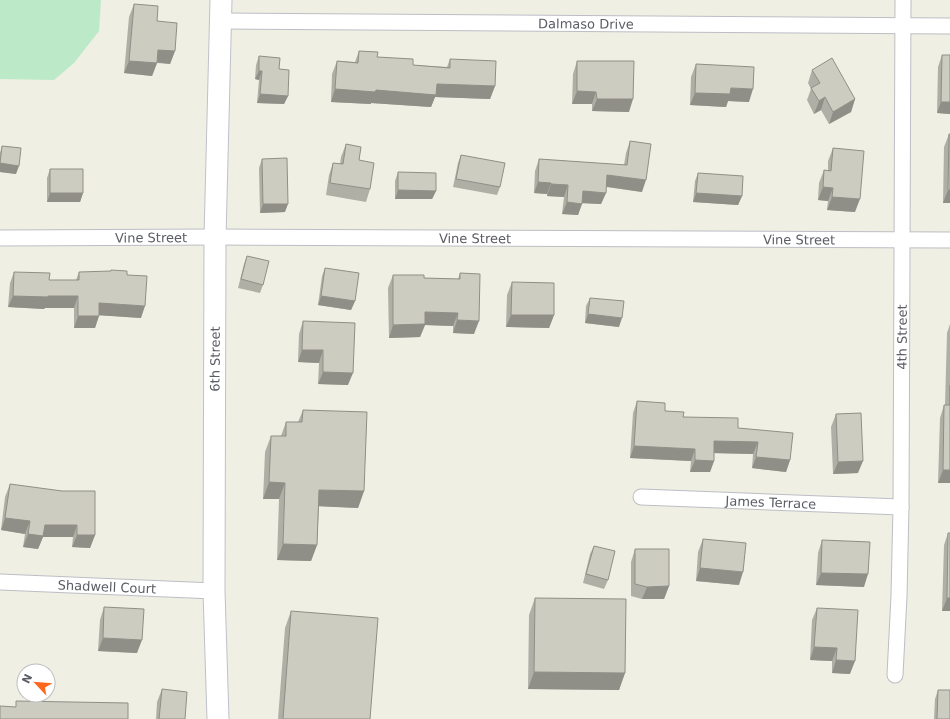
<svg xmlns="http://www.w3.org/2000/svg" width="950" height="719" font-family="'DejaVu Sans',sans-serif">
	<rect width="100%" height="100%" fill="#efefe3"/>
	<!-- green -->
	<path fill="#bceac8" d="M0,0H101L99,31L74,63L54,80L0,79Z"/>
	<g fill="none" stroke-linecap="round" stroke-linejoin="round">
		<defs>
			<g id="street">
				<path id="s1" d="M221,21L950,26"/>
				<path id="s2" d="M0,238L215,237L950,240"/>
				<path id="s3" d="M641,497L901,507"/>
				<path id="s4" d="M0,582L214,591"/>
				<path id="s5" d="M895,675L899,596L901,507L903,0"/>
			</g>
			<g id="secondary">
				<path id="s6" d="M218,719L214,591L215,237L221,0"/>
			</g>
		</defs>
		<!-- street casing -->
		<use href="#street" stroke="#bdbec5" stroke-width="17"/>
		<!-- secondary casing -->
		<use href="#secondary" stroke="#bfc1ca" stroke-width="23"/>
		<!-- street -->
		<use href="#street" stroke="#fff" stroke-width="15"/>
		<!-- secondary -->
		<use href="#secondary" stroke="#fff" stroke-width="21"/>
	</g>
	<!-- wall -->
	<path fill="#b0afa6" d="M134,4L157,21L175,51L170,64L157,63L152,76L124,73L129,17Z
		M359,51L377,57L413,65L447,67L450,59L495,86L490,99L435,97L431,107L371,103V104L331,102L332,74L337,61L355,62Z
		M942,55H950V114L937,113L938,67Z
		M259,56L279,69L288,96L284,104L257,103L259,80L255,79L256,65Z
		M577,61L629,112L592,111V104H572L573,74Z
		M696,64L749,102L728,101L726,107L690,105L691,77Z
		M812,70L855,99L851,112L829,124L821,110L814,114L807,100L811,89L808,83Z
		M949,134H950V203H943L944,147Z
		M630,141L642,192L606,187V193L601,204L582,203L578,215L562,214L564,197L547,196V194L534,193L535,171L539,159L624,165L626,153Z
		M346,144L359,160L370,189L366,202L326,195L329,175L333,163L340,164L341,157Z
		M2,146L16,174L0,172V153Z
		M833,148L855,212L827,210L828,201L818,200L819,183L824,170H828V161Z
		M461,155L500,187L497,195L453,187L458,163Z
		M262,159L285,212L260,213L259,168Z
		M50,169L83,193L80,202H47V178Z
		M398,172L436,191L432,199H395V181Z
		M698,173L742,196L738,205L693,202L695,181Z
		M247,256L263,285L260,293L238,288L244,264Z
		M325,268L355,301L351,310L318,305L322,276Z
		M14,272L49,280H76L79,272L127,275L141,318L99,315L95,328H74V308H45L44,309L8,307L10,283Z
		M460,273L474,334L453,333V326L425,325L420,337L389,338L388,288L393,275L424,278L458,279Z
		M512,282L554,315L549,328L506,327L507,295Z
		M590,298L619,327L585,323L586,306Z
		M303,321L348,385L318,384L319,363L298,362L299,334Z
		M950,324V483H938L940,418L944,405H945L947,333Z
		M637,401L683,417L738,428L790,460L786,472L752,468L753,454L714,453V461L710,472H690L691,461L630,458L633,413Z
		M303,410L364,491L358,508L319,506L317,545L311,561L277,560L279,499H263L265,452L271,436H281L286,422H298Z
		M836,414L858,473L833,474L831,427Z
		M10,484L95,535L90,548L72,547L73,537H43L38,549L23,547L25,534L1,530L5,497Z
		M948,533L950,611H942L944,545Z
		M703,539L739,585L696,581L698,552Z
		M822,540L864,587L816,585L818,553Z
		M594,546L608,580L604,589L583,583L590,554Z
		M635,549L669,586L664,599H642L631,596V562Z
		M535,598L625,673L619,690L528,689L529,615Z
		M104,607L137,653L98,651L100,620Z
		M817,608L850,674L832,673V661L810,660L812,620Z
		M291,611L370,719H278L285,628Z
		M162,689L185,719H156L157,702Z
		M938,690L950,719H934L935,699Z"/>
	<!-- shaded-wall -->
	<path fill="#908f87" d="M158,50L175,51L170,64L154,62Z
		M129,61L157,63L152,76L124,73Z
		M259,71H262L259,80L255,79Z
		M437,84L495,86L490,99L435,97L431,107L371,103V104L331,102L335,89Z
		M731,88L753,89L749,102L728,101L726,107L690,105L695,93Z
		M577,91L596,92L592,104H572Z
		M260,94L288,96L284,104L257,103Z
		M825,97L821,110L814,114L819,101Z
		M597,99H633L629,112L592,111Z
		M855,99L851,112L829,124L833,112Z
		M941,102H950V114L937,113Z
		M0,163L19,166L16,174L0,172Z
		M607,175L646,180L642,192L602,186Z
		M538,182L551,183L547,194L534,193Z
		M551,184L568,185L564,197L547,196Z
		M823,187L833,188L828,201L818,200Z
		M398,190L436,191L432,199H395Z
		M948,190H950V203H943Z
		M583,191L606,193L601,204L579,203Z
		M50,193H83L80,202H47Z
		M696,193L742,196L738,205L693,202Z
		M832,197L860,199L855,212L827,210Z
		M567,202L582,204L578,215L562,214Z
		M263,204H288L285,212L260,213Z
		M13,296H78L74,308H45L44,309L8,307Z
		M321,296L355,301L351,310L318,305Z
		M99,303L145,306L141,318L95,315Z
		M425,312L458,313L453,326L425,325L420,337L389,338L393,325Z
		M588,314L622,318L619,327L585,323Z
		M511,315H554L549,328L506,327Z
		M78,316H99L95,328H74Z
		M457,320L479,321L474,334L453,333Z
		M302,350H323L319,363L298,362Z
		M323,372L353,373L348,385L318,384Z
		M714,441L758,442L753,454L710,453Z
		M634,446L695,449L691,461L630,458Z
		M756,457L790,460L786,472L752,468Z
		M695,460L714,461L710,472H690Z
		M863,461L858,473L833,474L838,462Z
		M943,470H950V483H938Z
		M269,482L285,483L279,499H263Z
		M319,490L364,491L358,508L313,506Z
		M5,518L30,521L25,534L1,530Z
		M45,525H77L73,537H43L38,549L23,547L28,534Z
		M77,535H95L90,548L72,547Z
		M283,544L317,545L311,561L277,560Z
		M700,568L743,572L739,585L696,581Z
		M821,573L868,574L864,587L816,585Z
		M669,586L664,599H642L647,587Z
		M947,598H950V611H942Z
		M103,638L142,640L137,653L98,651Z
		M814,647L837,648L832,661L810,660Z
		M836,660L855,661L850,674L832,673Z
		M534,672L625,673L619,690L528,689Z"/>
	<!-- building -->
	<path fill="#cdccc1" stroke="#908f87" d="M134,4L158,6L157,21L177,23L175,51L158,50L157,63L129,61Z
		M359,51L378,52L377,57L413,59V65L450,68V59L496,61L495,86L437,84L436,95L376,90L375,92L335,89L337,61L358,63Z
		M942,55H950V102H941Z
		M259,56L280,58L279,69L289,70L288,96L260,94L262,71H259Z
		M832,58L855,99L833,112L825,97L819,101L811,88L820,83L812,70Z
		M577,61H634L633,99H597L596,92L577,91Z
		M696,64L754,67L753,89L731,88L730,94L695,93Z
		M949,134H950V190H948Z
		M630,141L651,144L646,180L607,175L606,193L583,191L582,204L567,202L568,185L551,184V183L538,182L539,159L627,165Z
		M346,144L361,147L359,160L374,163L370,189L330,183L333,163L343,164Z
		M2,146L21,148L19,166L0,163Z
		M833,148L864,151L860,199L832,197L833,188L823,187L824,170L831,171Z
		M461,155L505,163L500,187L456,179Z
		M287,158L288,204H263L262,159Z
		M50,169H83V193H50Z
		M398,172L436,173V191L398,190Z
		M698,173L743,176L742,196L696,193Z
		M247,256L269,261L263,285L241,279Z
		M325,268L359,273L355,301L321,296Z
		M111,270L127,271V275L147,276L145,306L99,303V316H78V296H48V297L13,296L14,272L50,273L49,280H79V272L111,271Z
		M460,273L480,274L479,321L457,320L458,313L425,312V324L393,325V275H424V278L460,279Z
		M512,282L554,283V315H511Z
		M590,298L624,301L622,318L588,314Z
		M303,321L355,323L353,373L323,372V350H302Z
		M950,385V470H943L944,405H950Z
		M637,401L665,403V411L684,412L683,417L738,418V428L793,433L790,460L756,457L758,442L714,441V461L695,460V449L634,446Z
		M303,410L367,412L364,491L319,490L317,545L283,544L285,483L269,482L271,436H286V422H302Z
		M861,413L863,461L838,462L836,414Z
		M10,484L62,491H95V535H77V525H45L43,536L28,534L30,521L5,518Z
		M948,533H950V598H947Z
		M703,539L746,543L743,572L700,568Z
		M822,540L870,542L868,574L821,573Z
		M594,546L615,551L608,580L586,574Z
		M635,549H669V586L647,587L635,584Z
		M535,598L626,599L625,673L534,672Z
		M104,607L144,609L142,640L103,638Z
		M817,608L858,610L855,661L836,660L837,648L814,647Z
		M291,611L378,618L370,719H283Z
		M162,689L187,692L185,719H159Z
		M938,690H950V719H937Z
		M16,701L128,703V719H0V706L16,707Z"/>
	<g text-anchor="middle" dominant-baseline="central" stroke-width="3.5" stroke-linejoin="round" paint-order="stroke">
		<!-- street labels -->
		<g font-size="13" fill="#5b5d65" stroke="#fff">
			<text stroke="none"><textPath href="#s1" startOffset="365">Dalmaso Drive</textPath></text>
			<text stroke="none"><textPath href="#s2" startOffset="151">Vine Street</textPath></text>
			<text stroke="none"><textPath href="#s2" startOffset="475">Vine Street</textPath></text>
			<text stroke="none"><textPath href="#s2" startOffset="799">Vine Street</textPath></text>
			<text stroke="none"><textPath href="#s5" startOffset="338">4th Street</textPath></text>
			<text stroke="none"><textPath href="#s6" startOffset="360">6th Street</textPath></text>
			<text stroke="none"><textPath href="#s3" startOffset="130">James Terrace</textPath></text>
			<text stroke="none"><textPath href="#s4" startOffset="107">Shadwell Court</textPath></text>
		</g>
	</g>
	<!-- north arrow -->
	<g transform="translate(36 683) rotate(296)"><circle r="19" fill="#ffffff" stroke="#bdbec1"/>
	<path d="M0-3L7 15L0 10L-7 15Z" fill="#fc671c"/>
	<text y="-6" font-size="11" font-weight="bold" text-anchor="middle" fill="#5b5d65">N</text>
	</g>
</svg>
